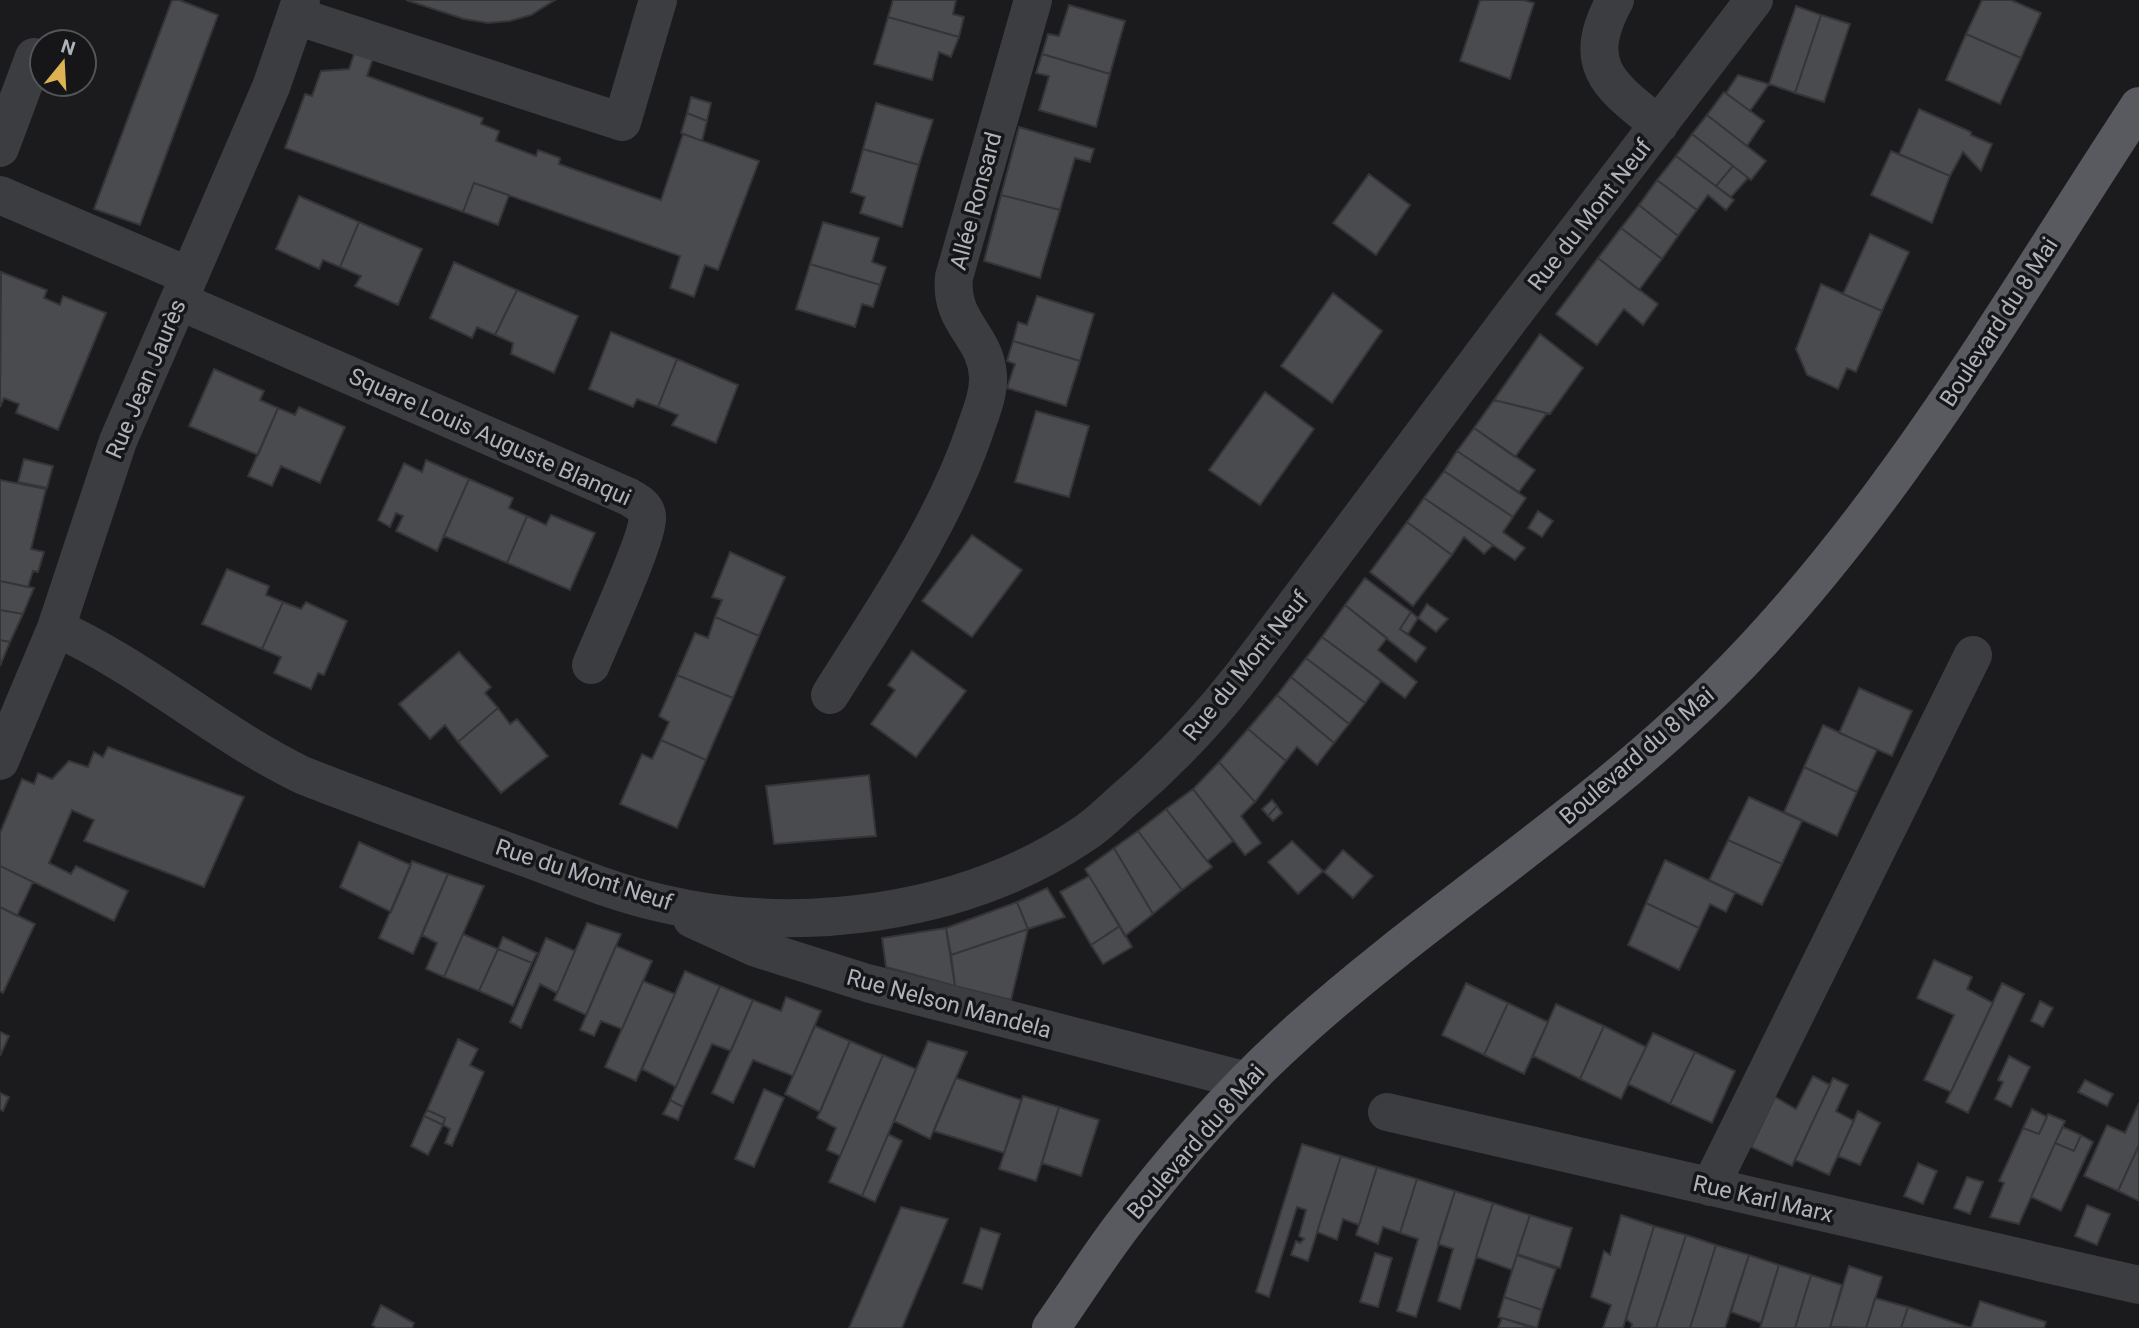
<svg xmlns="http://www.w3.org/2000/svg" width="2139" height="1328" font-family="Roboto,sans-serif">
	<rect width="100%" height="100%" fill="#1b1b1d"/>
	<!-- building -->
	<path fill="#4a4b4e" stroke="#353538" stroke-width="2" d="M172,0H179L218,15L140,225L94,209Z
		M406,0H555L531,15L510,21L488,23L464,19Z
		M893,0H956L953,14L964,17L959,37L888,17Z
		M1480,0H1523L1534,3L1510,79L1460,61Z
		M1982,0H2011L2041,13L2021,58L1966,34Z
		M1069,5L1125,21L1110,74L1042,54L1048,34L1059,36Z
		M1796,6L1821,15L1795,93L1769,84Z
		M1821,15L1850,24L1824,102L1795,93Z
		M888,17L959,37L951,57L939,52L932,80L874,64Z
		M1966,34L2021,58L2000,104L1946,80Z
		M355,51L373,58L367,76L483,118L481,124L499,131L496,141L536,156L538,150L560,158L559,164L661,200L683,134L759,161L718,270L705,265L694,297L670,288L680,256L474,183L463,212L285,148L305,94L312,96L321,71L349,69Z
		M1042,54L1110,74L1096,127L1039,110L1049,76L1036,73Z
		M1738,75L1769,84L1750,111L1726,93Z
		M1724,92L1764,121L1747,146L1707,115Z
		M691,97L711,103L707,121L687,113Z
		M876,103L933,120L919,165L863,149Z
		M1919,109L1971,132V135L1992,144L1981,171L1963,152L1950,176L1899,154Z
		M687,113L707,121L702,141L681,133Z
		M1707,115L1766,161L1751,180L1692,134Z
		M1019,127L1094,149L1090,162L1075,158L1060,210L1001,195Z
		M1692,134L1733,166L1716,186L1676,156Z
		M863,149L919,165L902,227L860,213L865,197L851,192Z
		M1891,151L1950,176L1932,223L1871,195Z
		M1676,156L1734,200L1726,210L1708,195L1697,210L1657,180Z
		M1733,166L1748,178L1731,197L1716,186Z
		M1369,174L1410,205L1376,255L1333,223Z
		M1657,180L1697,210L1678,236L1639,205Z
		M474,183L509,195L498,225L463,212Z
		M1001,195L1060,210L1040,278L984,261Z
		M299,196L359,222L340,267L323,260L319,269L276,249Z
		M1639,205L1678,236L1662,259L1621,228Z
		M359,222L422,249L398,305L355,286L361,276L340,267Z
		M823,222L879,238L872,262L886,267L880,285L810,264Z
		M1621,228L1662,259L1639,290L1598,258Z
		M1870,234L1909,252L1882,311L1843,294Z
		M1598,258L1658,304L1643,325L1624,309L1597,345L1556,314Z
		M454,262L517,290L495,335L477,327L472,338L430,318Z
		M810,264L880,285L873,307L862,304L855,327L796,309Z
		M1,272L47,290L44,298L60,305L63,296L106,313L58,430L16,413L19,404L4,398L0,407Z
		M1821,284L1882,311L1856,372L1847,368L1838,389L1807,375L1796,349Z
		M517,290L578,316L554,373L511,354L513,343L495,335Z
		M1333,293L1382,331L1332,403L1281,366Z
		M1037,296L1094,314L1080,361L1013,341L1018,322L1027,325Z
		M611,332L677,359L658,407L637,399L633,407L589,389Z
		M1540,334L1583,368L1550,414L1494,400Z
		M1013,341L1080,361L1066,406L1007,388L1015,364L1007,361Z
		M677,359L738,385L716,443L672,425L678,415L658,407Z
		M214,369L264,391L260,400L278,408L258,455L189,426Z
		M1265,392L1314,429L1260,505L1209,470Z
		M1494,400L1547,413L1515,457L1474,428Z
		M299,407L345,427L320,483L281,466L272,486L248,476L278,408L295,415Z
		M1036,411L1089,426L1069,497L1015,482Z
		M1474,428L1535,470L1519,492L1457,451Z
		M1457,451L1526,498L1513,517L1444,471Z
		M24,459L53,466L47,488L18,482Z
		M426,460L469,479L437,551L396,531L403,516L396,513L390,527L378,520L404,463L422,472Z
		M1444,471L1513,517L1503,532L1525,548L1515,560L1424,498Z
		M469,479L513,498L509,508L527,516L507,563L444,536Z
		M0,480L46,489L31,549L44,552L38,572L33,571L28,587L0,581Z
		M1424,498L1493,545L1484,554L1464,537L1452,555L1407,522Z
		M1538,511L1553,521L1542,537L1528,528Z
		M551,515L595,533L570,590L507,563L527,516L546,525Z
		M1407,522L1452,555L1413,606L1370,572Z
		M972,535L1022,570L972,637L922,601Z
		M730,552L785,577L759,636L715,617L722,600L712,597Z
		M227,569L269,586L266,595L283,602L262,649L202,624Z
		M1365,578L1411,612L1400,629L1426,648L1416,662L1345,605Z
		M0,581L34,588L23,614L0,610Z
		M283,602L301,609L306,602L347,621L324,675L318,673L311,689L274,673L281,657L262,649Z
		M1427,604L1448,619L1436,632L1418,618Z
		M1345,605L1387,638L1378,650L1417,682L1405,698L1322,637Z
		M0,610L23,614L10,642L0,640Z
		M1411,612L1418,618L1408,634L1400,629Z
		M715,617L759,636L733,698L677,675L695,633L708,638Z
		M1322,637L1381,681L1365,703L1306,658Z
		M0,640L10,642L0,666Z
		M912,651L966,691L916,757L871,724L895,690L888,685Z
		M459,652L491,687L485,693L498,708L458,742L445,725L430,739L399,704Z
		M1306,658L1365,703L1349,724L1291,677Z
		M677,675L733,698L706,760L661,740L669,722L659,716Z
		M1291,677L1349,724L1334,743L1277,695Z
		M1859,688L1912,711L1892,756L1839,733Z
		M1277,695L1334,743L1317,765L1297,747L1286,761L1248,729Z
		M498,708L510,724L517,719L548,756L501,793L458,742Z
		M1823,725L1877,750L1857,792L1804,767Z
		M1248,729L1286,761L1255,802L1219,762Z
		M661,740L706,760L677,828L620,804L642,754L652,759Z
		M108,747L244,797L204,887L84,841L94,820L72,810L49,863L71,874L76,866L128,891L114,921L0,866V833L22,779L34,784L38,773L52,779L69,761L88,767L94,752L103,757Z
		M1219,762L1255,802L1241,816L1261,843L1245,855L1193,789Z
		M1804,767L1857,792L1837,836L1784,812Z
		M869,775L876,836L774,844L766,786Z
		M1193,789L1233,841L1207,861L1166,809Z
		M1749,797L1802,821L1782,864L1728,840Z
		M1272,800L1277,806L1268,816L1262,809Z
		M1277,806L1282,813L1273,821L1268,816Z
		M1166,809L1212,867L1182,890L1138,831Z
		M1138,831L1182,890L1153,914L1114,848Z
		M1728,840L1782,864L1762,905L1709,880Z
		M1292,841L1323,871L1298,894L1268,862Z
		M359,842L411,865L391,912L340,887Z
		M1114,848L1153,914L1125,936L1085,869Z
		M1343,850L1373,876L1353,898L1324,872Z
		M1665,860L1735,893L1726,912L1710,904L1699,928L1646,903Z
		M412,861L448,874L413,954L379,938Z
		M0,866L33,882L17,916L0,907Z
		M448,874L484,886L444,977L426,969L437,943L422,935Z
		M1089,876L1120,926L1091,945L1060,892Z
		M1047,888L1065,917L1028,929L1017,902Z
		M1017,902L1028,929L951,955L946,928Z
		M1646,903L1699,928L1679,970L1628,945Z
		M0,907L35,924L3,993L0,991Z
		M587,923L621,934L586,1015L554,1000Z
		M1120,926L1132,947L1103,964L1091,945Z
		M946,928L955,986L886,967L882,938Z
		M1028,929L1011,1000L955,986L951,955Z
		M463,934L498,949L479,991L444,977Z
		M503,937L537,953L532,963L498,949Z
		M546,938L575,951L557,993L540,984L521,1028L510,1022Z
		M616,946L652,961L622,1029L601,1021L594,1036L580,1030Z
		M498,949L532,963L513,1006L479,991Z
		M1934,960L1972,977L1967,989L1993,1003L1951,1092L1924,1080L1954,1015L1917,998Z
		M685,971L720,986L676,1087L642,1069Z
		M643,981L675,994L636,1081L605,1067Z
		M1466,983L1508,1003L1484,1055L1442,1035Z
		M2002,983L2024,994L1968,1113L1946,1102Z
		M720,986L753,1000L731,1051L712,1044L683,1107L670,1100Z
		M786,997L821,1011L793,1076L753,1060L733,1103L712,1093L753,1000L781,1011Z
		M2040,1001L2053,1008L2043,1027L2031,1021Z
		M1508,1003L1548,1022L1524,1074L1484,1055Z
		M1556,1004L1604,1026L1580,1079L1533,1056Z
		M815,1026L850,1041L820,1112L785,1094Z
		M1604,1026L1646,1047L1621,1099L1580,1079Z
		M0,1032L9,1036L0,1056Z
		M1653,1033L1695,1052L1670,1104L1628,1084Z
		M458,1039L478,1049L470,1065L484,1072L452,1146L445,1143L450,1129L443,1125L445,1118L427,1110Z
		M850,1041L883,1055L840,1156L827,1150L836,1128L817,1118Z
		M928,1041L967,1052L930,1139L894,1121Z
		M1695,1052L1735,1071L1712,1123L1670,1104Z
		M883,1055L916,1069L862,1196L829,1182Z
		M2009,1056L2030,1067L2011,1107L1995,1099L2003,1082L1998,1080Z
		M1813,1076L1830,1085L1792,1166L1751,1147L1775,1097L1796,1109Z
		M956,1078L1021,1100L1004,1153L934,1131Z
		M1833,1078L1848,1085L1836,1111L1854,1121L1829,1175L1795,1160Z
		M2085,1080L2113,1094L2107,1106L2078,1092Z
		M764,1089L784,1098L754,1167L735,1159Z
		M0,1093L9,1097L3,1111L0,1109Z
		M1023,1096L1059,1107L1036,1181L999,1169Z
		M670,1100L683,1107L678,1120L663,1114Z
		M2139,1103V1145L2118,1191L2084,1176L2107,1125L2125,1133Z
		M1059,1107L1099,1120L1081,1176L1042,1163Z
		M2032,1109L2047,1117L2039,1134L2023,1128Z
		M427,1110L445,1118L443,1125L424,1116Z
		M1858,1111L1880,1123L1860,1165L1838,1156Z
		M2048,1114L2065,1121L2019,1224L1990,1217L2004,1183L1999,1181L2023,1128L2039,1134Z
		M424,1116L443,1125L428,1155L411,1146Z
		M2063,1127L2081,1135L2074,1151L2055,1143Z
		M888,1134L902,1141L875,1202L862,1196Z
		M2081,1135L2093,1142L2061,1211L2031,1197L2055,1143L2074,1151Z
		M1302,1144L1341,1156L1308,1261L1291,1255L1296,1241L1300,1243L1304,1239L1299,1236L1306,1210L1297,1207L1269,1297L1256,1292Z
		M2139,1145V1201L2118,1191Z
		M1341,1156L1377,1167L1359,1225L1343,1219L1337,1240L1317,1232Z
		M1918,1163L1937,1171L1923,1204L1904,1196Z
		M1377,1167L1417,1179L1400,1233L1383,1227L1378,1244L1356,1235Z
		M1967,1177L1983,1182L1970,1214L1954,1208Z
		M1417,1179L1455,1191L1416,1317L1397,1311L1418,1239L1400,1233Z
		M1455,1191L1493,1203L1460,1309L1438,1301L1453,1249L1438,1244Z
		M1493,1203L1530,1215L1512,1270L1476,1257Z
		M2087,1205L2110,1214L2097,1245L2075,1236Z
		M901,1207L948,1219L902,1328H849Z
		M1530,1215L1572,1228L1560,1268L1517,1254Z
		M1621,1215L1654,1226L1623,1328H1603L1611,1305L1591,1297L1604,1251L1610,1255Z
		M1654,1226L1686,1235L1656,1328H1631L1632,1324L1626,1319Z
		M981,1228L1000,1234L982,1289L963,1283Z
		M1686,1235L1716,1245L1690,1328H1656Z
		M1716,1245L1749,1255L1725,1328H1690Z
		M1375,1253L1392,1258L1378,1307L1360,1302Z
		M1517,1255L1556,1269L1542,1310L1504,1297Z
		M1749,1255L1779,1265L1761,1323L1731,1312Z
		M1779,1265L1811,1275L1795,1328H1760Z
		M1849,1266L1882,1277L1866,1328L1830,1327Z
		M1811,1275L1842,1285L1830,1328H1795Z
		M1504,1297L1542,1310L1537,1328L1498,1317Z
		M1875,1298L1908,1307L1901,1328H1866Z
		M1980,1301L2046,1322L2044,1328H1971Z
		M381,1305L414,1323L412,1328H377L372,1325Z
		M1908,1307L1971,1328H1901Z
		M1502,1318L1532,1328H1498Z"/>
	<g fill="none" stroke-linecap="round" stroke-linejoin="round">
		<!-- minor -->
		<path stroke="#3c3d41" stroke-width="38" d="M1615,0C1579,66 1610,86 1659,125
			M296,16L622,122L658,0
			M0,148L34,57
			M0,195L189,276
			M179,301L629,497C637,502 646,506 647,516C650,534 601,640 591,665
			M56,628C144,668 216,733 302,775C373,803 444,828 515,854C563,871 611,892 660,903C798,936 963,915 1082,835C1098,825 1111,811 1126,798C1169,761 1207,721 1242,676L1514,313L1754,0
			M830,695C883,610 941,528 974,433C980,415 989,395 988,376C986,335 949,323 954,277L1033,0
			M0,761L56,628L118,441L249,138L271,87L301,0
			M692,919L756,948L867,983L1247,1081
			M1387,1112L2139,1285
			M1710,1187L1973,655"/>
		<!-- major -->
		<path stroke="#595a60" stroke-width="38" d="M1051,1328C1075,1294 1097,1259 1122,1226C1175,1156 1234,1089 1300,1030C1434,910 1588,815 1716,688C1887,519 2007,307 2139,106"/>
	</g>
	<g text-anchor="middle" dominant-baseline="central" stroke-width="7" stroke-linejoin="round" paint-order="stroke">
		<!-- street labels -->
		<g font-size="23" fill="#afb2ba" stroke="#161618">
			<text transform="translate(976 201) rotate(-75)">Allée Ronsard</text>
			<text transform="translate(1590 215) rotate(-52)">Rue du Mont Neuf</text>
			<text transform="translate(1999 322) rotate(-57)">Boulevard du 8 Mai</text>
			<text transform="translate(146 379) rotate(-67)">Rue Jean Jaurès</text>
			<text transform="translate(490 437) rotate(24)">Square Louis Auguste Blanqui</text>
			<text transform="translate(1246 666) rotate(-51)">Rue du Mont Neuf</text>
			<text transform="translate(1637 756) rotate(-41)">Boulevard du 8 Mai</text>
			<text transform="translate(584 875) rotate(18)">Rue du Mont Neuf</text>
			<text transform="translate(949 1004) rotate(15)">Rue Nelson Mandela</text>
			<text transform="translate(1196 1142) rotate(-49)">Boulevard du 8 Mai</text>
			<text transform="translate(1763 1199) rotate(13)">Rue Karl Marx</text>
		</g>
	</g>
	<!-- north arrow -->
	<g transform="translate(63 63) rotate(18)"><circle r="33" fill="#161618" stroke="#535459" stroke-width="2"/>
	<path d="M0-5L12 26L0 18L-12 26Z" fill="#ddb253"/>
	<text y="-10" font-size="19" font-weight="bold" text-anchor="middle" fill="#afb2ba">N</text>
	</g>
</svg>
